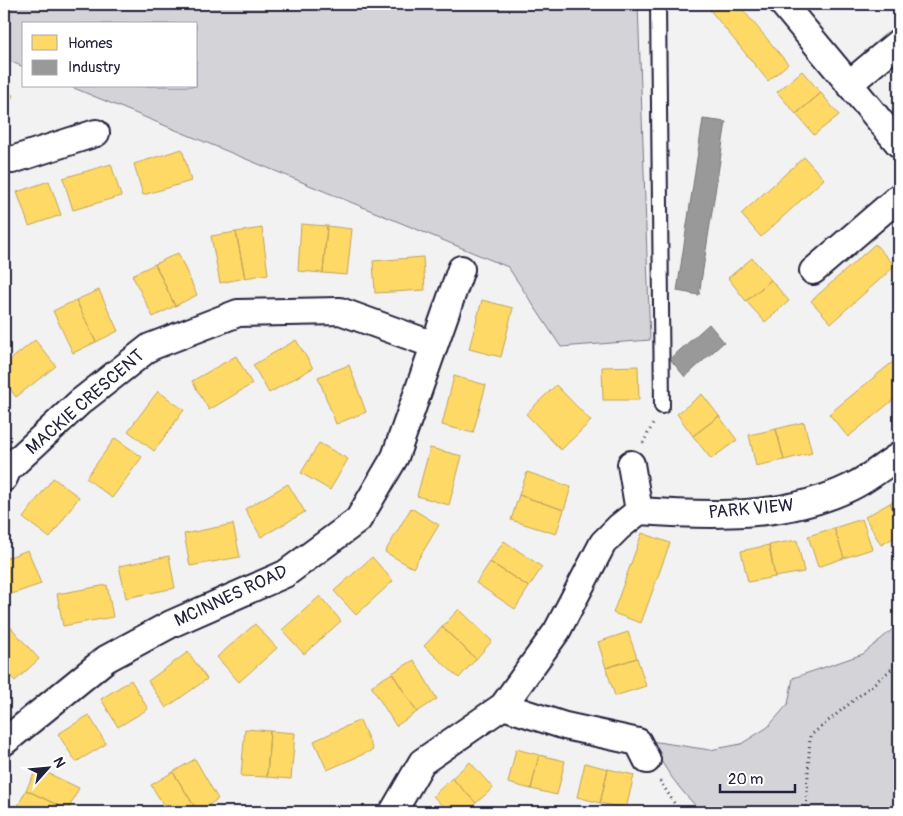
<svg xmlns="http://www.w3.org/2000/svg" width="903" height="816" font-family="Pangolin,sans-serif">
	<rect width="100%" height="100%" fill="#f2f2f3"/>
	<filter id="ink" filterUnits="userSpaceOnUse"><feTurbulence type="fractalNoise" baseFrequency=".02" numOctaves="2"/><feDisplacementMap in="SourceGraphic" scale="10" xChannelSelector="R" yChannelSelector="G"/><feConvolveMatrix kernelMatrix="1 2 1 2 8 2 1 2 1" color-interpolation-filters="sRGB"/></filter>
	<g filter="url(#ink)">
		<!-- green -->
		<path fill="#d3d3d8" stroke="#7a7a8a" d="M4,4H638L650,340L561,347L508,267L69,86H196V24H24V67L4,59Z
			M899,624V812H702C682,793 662,767 651,741L710,750L741,744L768,727L788,704L793,678L863,654Z"/>
		<!-- homes -->
		<path fill="#ffd966" stroke="#bda259" d="M705,4H738L788,64L768,81Z
			M802,71L821,93L796,114L777,92Z
			M4,91L13,95L4,114Z
			M821,93L839,115L814,135L796,114Z
			M182,149L191,181L143,195L134,164Z
			M804,157L824,179L761,237L741,214Z
			M111,164L121,196L73,210L63,178Z
			M49,181L61,215L29,226L17,192Z
			M301,224L327,226L323,273L298,271Z
			M327,226L352,229L347,275L323,273Z
			M262,228L268,274L245,278L236,232Z
			M236,232L245,278L220,283L211,236Z
			M875,244L895,266L831,323L811,301Z
			M178,253L197,295L175,306L155,264Z
			M423,257L425,290L375,293L373,261Z
			M752,258L771,280L746,301L728,278Z
			M155,264L175,306L153,317L132,275Z
			M771,280L789,301L765,322L746,301Z
			M99,290L118,331L96,342L76,300Z
			M76,300L96,342L73,353L53,311Z
			M482,300L513,308L501,357L469,349Z
			M35,340L56,366L16,397L4,381V365Z
			M296,340L313,368L269,393L253,365Z
			M236,356L252,384L209,410L192,381Z
			M895,360L899,365V395L848,437L829,414Z
			M349,365L366,412L336,424L318,377Z
			M638,366L639,400H603L602,367Z
			M454,376L486,385L473,433L442,425Z
			M556,385L591,421L561,450L526,414Z
			M158,391L184,410L154,451L128,431Z
			M702,394L719,416L693,436L677,414Z
			M719,416L737,440L711,459L693,436Z
			M804,422L812,453L784,460L776,429Z
			M776,429L784,460L756,466L749,435Z
			M115,438L142,457L112,498L86,478Z
			M319,443L348,459L330,490L301,473Z
			M430,448L462,456L449,505L417,496Z
			M527,472L571,487L564,510L519,495Z
			M53,478L79,497L50,538L23,518Z
			M288,484L305,512L261,537L245,509Z
			M519,495L564,510L556,534L511,520Z
			M899,498V521L890,503Z
			M890,503L899,521V535L881,545L865,517Z
			M411,508L439,525L413,568L385,552Z
			M862,519L872,549L844,558L834,528Z
			M233,524L240,557L190,566L184,534Z
			M834,528L844,558L818,567L808,536Z
			M642,533L670,543L641,623L613,613Z
			M797,540L804,572L775,577L769,545Z
			M504,541L542,567L529,587L490,562Z
			M769,545L775,577L748,582L741,551Z
			M28,550L41,584L9,595L4,581V559Z
			M169,556L175,588L126,598L119,566Z
			M372,557L393,581L356,615L334,591Z
			M490,562L529,587L515,609L476,583Z
			M107,585L113,617L63,626L57,594Z
			M320,596L341,621L304,654L282,630Z
			M459,609L492,641L476,659L442,627Z
			M6,622L39,659L15,681L4,669V624Z
			M255,624L277,648L239,682L217,657Z
			M442,627L476,659L459,678L424,646Z
			M628,632L637,658L606,668L598,642Z
			M188,652L207,679L166,708L148,681Z
			M637,658L646,686L615,696L606,668Z
			M414,660L437,699L417,712L392,673Z
			M392,673L417,712L396,726L371,686Z
			M131,680L148,709L118,727L101,699Z
			M89,715L106,744L76,762L58,734Z
			M360,720L373,750L327,770L314,741Z
			M245,729L270,731L267,777L241,776Z
			M270,731L295,733L291,779L267,777Z
			M516,749L539,755L531,789L508,783Z
			M539,755L565,761L557,795L531,789Z
			M195,759L218,799L198,812L173,772Z
			M470,762L493,788L476,803L452,778Z
			M585,763L608,769L600,803L577,797Z
			M37,768L79,788L68,810L26,790Z
			M608,769L634,775L626,809L600,803Z
			M173,772L198,812H168L151,785Z
			M452,778L476,803L467,812H448L433,796Z
			M26,790L68,810L67,812H15Z"/>
		<!-- industry -->
		<path fill="#999" stroke="#75757d" d="M703,119L726,122L699,295L677,291Z
			M709,324L724,342L685,377L670,359Z"/>
		<g fill="none" stroke-linecap="round" stroke-linejoin="round">
			<defs>
				<path id="service" d="M658,4L662,406"/>
				<path id="minor" d="M783,4L899,144
					M849,84L899,42
					M4,159L12,160L96,133
					M813,271L899,197
					M631,464L639,511
					M4,478L8,469L80,402L150,347L238,313L340,311L434,345
					M503,706L565,726L638,742L647,760
					M4,742L106,659L171,624L285,574L358,520L395,457L461,269
					M393,812L422,762L503,706L557,631L603,543L619,527L639,511C709,516 786,519 851,487C868,479 883,466 899,456"/>
			</defs>
			<!-- service casing -->
			<use href="#service" stroke="#22223b" stroke-width="18"/>
			<!-- minor casing -->
			<use href="#minor" stroke="#22223b" stroke-width="30"/>
			<!-- path -->
			<path stroke="#22223b" stroke-width="3" stroke-dasharray="1 4" stroke-linecap="butt" d="M643,443L654,422
				M660,781L680,812
				M806,812L810,736L899,663"/>
			<!-- service -->
			<use href="#service" stroke="#fff" stroke-width="14"/>
			<!-- minor -->
			<use href="#minor" stroke="#fff" stroke-width="26"/>
		</g>
	</g>
	<g text-anchor="middle" dominant-baseline="central" stroke-width="5" stroke-linejoin="round" paint-order="stroke">
		<!-- street labels -->
		<g font-size="18" fill="#22223b" stroke="#fff">
			<text transform="translate(85 402) rotate(-41)">MACKIE CRESCENT</text>
			<text transform="translate(751 509) rotate(-5)">PARK VIEW</text>
			<text transform="translate(231 596) rotate(-25)">MCINNES ROAD</text>
		</g>
	</g>
	<!-- margin -->
	<rect width="903" height="816" fill="none" stroke="#fff" stroke-width="20"/>
	<rect x="10" y="10" width="883" height="796" fill="none" stroke="#22223b" stroke-width="2" filter="url(#ink)"/>
	<!-- legend -->
	<rect x="22" y="22" width="175" height="65" fill="#ffffff" stroke="#a7a7b1"/>
	<rect x="32" y="35" width="25" height="15" fill="#ffd966" stroke="#a7a7b1"/>
	<text x="68" y="48" font-size="15" fill="#22223b">Homes</text>
	<rect x="32" y="60" width="25" height="15" fill="#999999" stroke="#a7a7b1"/>
	<text x="68" y="72" font-size="15" fill="#22223b">Industry</text>
	<!-- north arrow -->
	<g transform="translate(48 768) rotate(63)" stroke="#ffffff" stroke-width="4" paint-order="stroke">
	<path d="M0-4L9 19L0 12L-9 19Z" fill="#22223b"/>
	<text y="-8" font-size="14" font-weight="bold" text-anchor="middle" fill="#22223b">N</text>
	</g>
	<!-- scale -->
	<path d="M720 784v8h75v-8" fill="none" stroke="#22223b" stroke-width="2.5"/>
	<text x="728" y="784" font-size="15" fill="#22223b" stroke="#ffffff" stroke-width="4" paint-order="stroke">20 m</text>
</svg>
